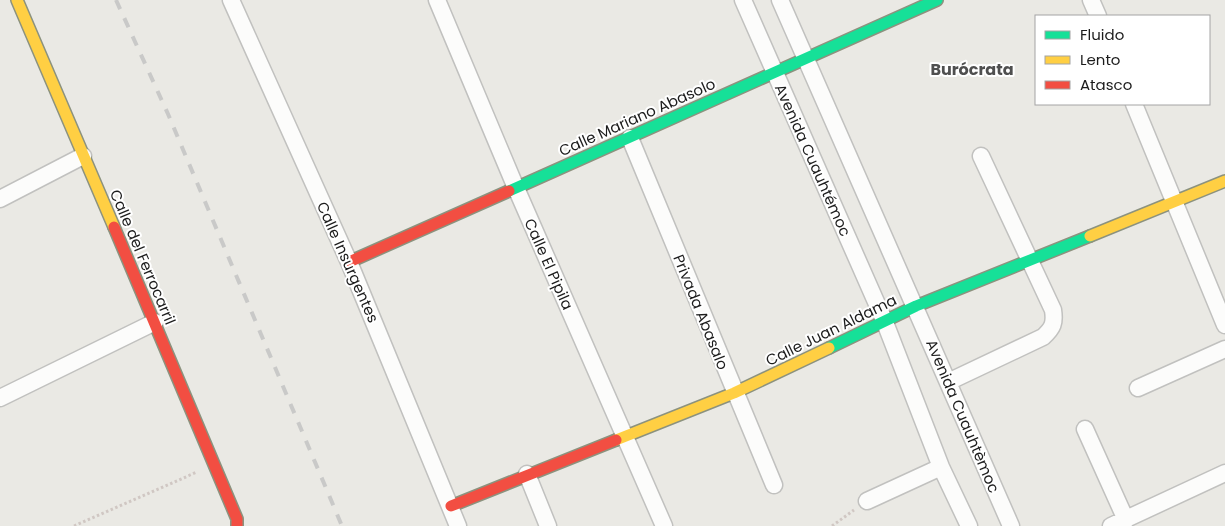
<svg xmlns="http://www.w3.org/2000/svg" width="1225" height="526" font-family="Poppins,sans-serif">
	<rect width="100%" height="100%" fill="#eae9e4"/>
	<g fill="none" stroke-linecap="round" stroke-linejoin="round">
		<defs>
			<path id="street" d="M231,0L349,262L458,526
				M437,0L516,188L664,526
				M743,0L884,320L941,467L969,526
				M780,0L1011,526
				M1091,0L1098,16
				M1134,104L1225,325
				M630,138L774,485
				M0,199L83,156
				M948,382L1043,337C1053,328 1055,323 1053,310L981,156
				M1138,388L1225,349
				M0,398L155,322
				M1085,429L1126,520
				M527,474L548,526
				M867,501L941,467
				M1111,526L1225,473"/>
			<path id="fast" d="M509,191L937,0
				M829,348L916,306L1090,236"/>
			<path id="slow" d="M17,0L114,227
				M1090,236L1225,181
				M616,440L734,393L829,348"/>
			<path id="jam" d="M114,227L237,519V526
				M349,262L509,191
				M451,506L616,440"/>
		</defs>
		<!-- street casing -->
		<use href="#street" stroke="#c1c1bf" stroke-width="19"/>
		<!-- fast casing -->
		<use href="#fast" stroke="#8c927e" stroke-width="14"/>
		<!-- slow casing -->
		<use href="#slow" stroke="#8c927e" stroke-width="14"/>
		<!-- jam casing -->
		<use href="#jam" stroke="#8c927e" stroke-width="14"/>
		<!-- path -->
		<path stroke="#d0c7c3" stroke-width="3" stroke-dasharray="2.5 2.5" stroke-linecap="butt" d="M74,526L197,472
			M832,526L854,510"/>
		<!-- street -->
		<use href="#street" stroke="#fcfcfb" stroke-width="16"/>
		<!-- fast -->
		<use href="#fast" stroke="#16e098" stroke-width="11"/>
		<!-- slow -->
		<use href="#slow" stroke="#ffcf43" stroke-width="11"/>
		<!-- jam -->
		<use href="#jam" stroke="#f24e42" stroke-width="11"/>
		<!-- rail -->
		<path stroke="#c9c9c8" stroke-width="4" stroke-dasharray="10 10" stroke-linecap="butt" d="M116,0L168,114L342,526"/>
	</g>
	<g text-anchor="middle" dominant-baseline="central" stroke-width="4" stroke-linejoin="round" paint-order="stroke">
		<!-- street labels -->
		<g font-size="15" fill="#1c1c1c" stroke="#fff">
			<text transform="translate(637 117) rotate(-24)">Calle Mariano Abasolo</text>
			<text transform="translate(813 160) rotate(66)">Avenida Cuauhtémoc</text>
			<text transform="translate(143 257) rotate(67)">Calle del Ferrocarril</text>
			<text transform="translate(348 262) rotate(66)">Calle Insurgentes</text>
			<text transform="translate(549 264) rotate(66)">Calle El Pipila</text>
			<text transform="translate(701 312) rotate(68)">Privada Abasalo</text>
			<text transform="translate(831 330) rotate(-26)">Calle Juan Aldama</text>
			<text transform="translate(963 416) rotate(67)">Avenida Cuauhtèmoc</text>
		</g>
		<!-- neighbourhood labels -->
		<g font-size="16" font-weight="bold" fill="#4f4f4f" stroke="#fff">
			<text x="972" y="69">Burócrata</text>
		</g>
	</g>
	<!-- legend -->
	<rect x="1035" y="15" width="175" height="90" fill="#ffffff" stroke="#a4a4a4"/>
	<rect x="1045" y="31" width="25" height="8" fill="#16e098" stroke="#a4a4a4"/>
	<text x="1080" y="40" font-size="15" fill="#1c1c1c">Fluido</text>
	<rect x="1045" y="56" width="25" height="8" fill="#ffcf43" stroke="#a4a4a4"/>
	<text x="1080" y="65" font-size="15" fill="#1c1c1c">Lento</text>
	<rect x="1045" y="81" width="25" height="8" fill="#f24e42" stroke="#a4a4a4"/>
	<text x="1080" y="90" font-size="15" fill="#1c1c1c">Atasco</text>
</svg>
